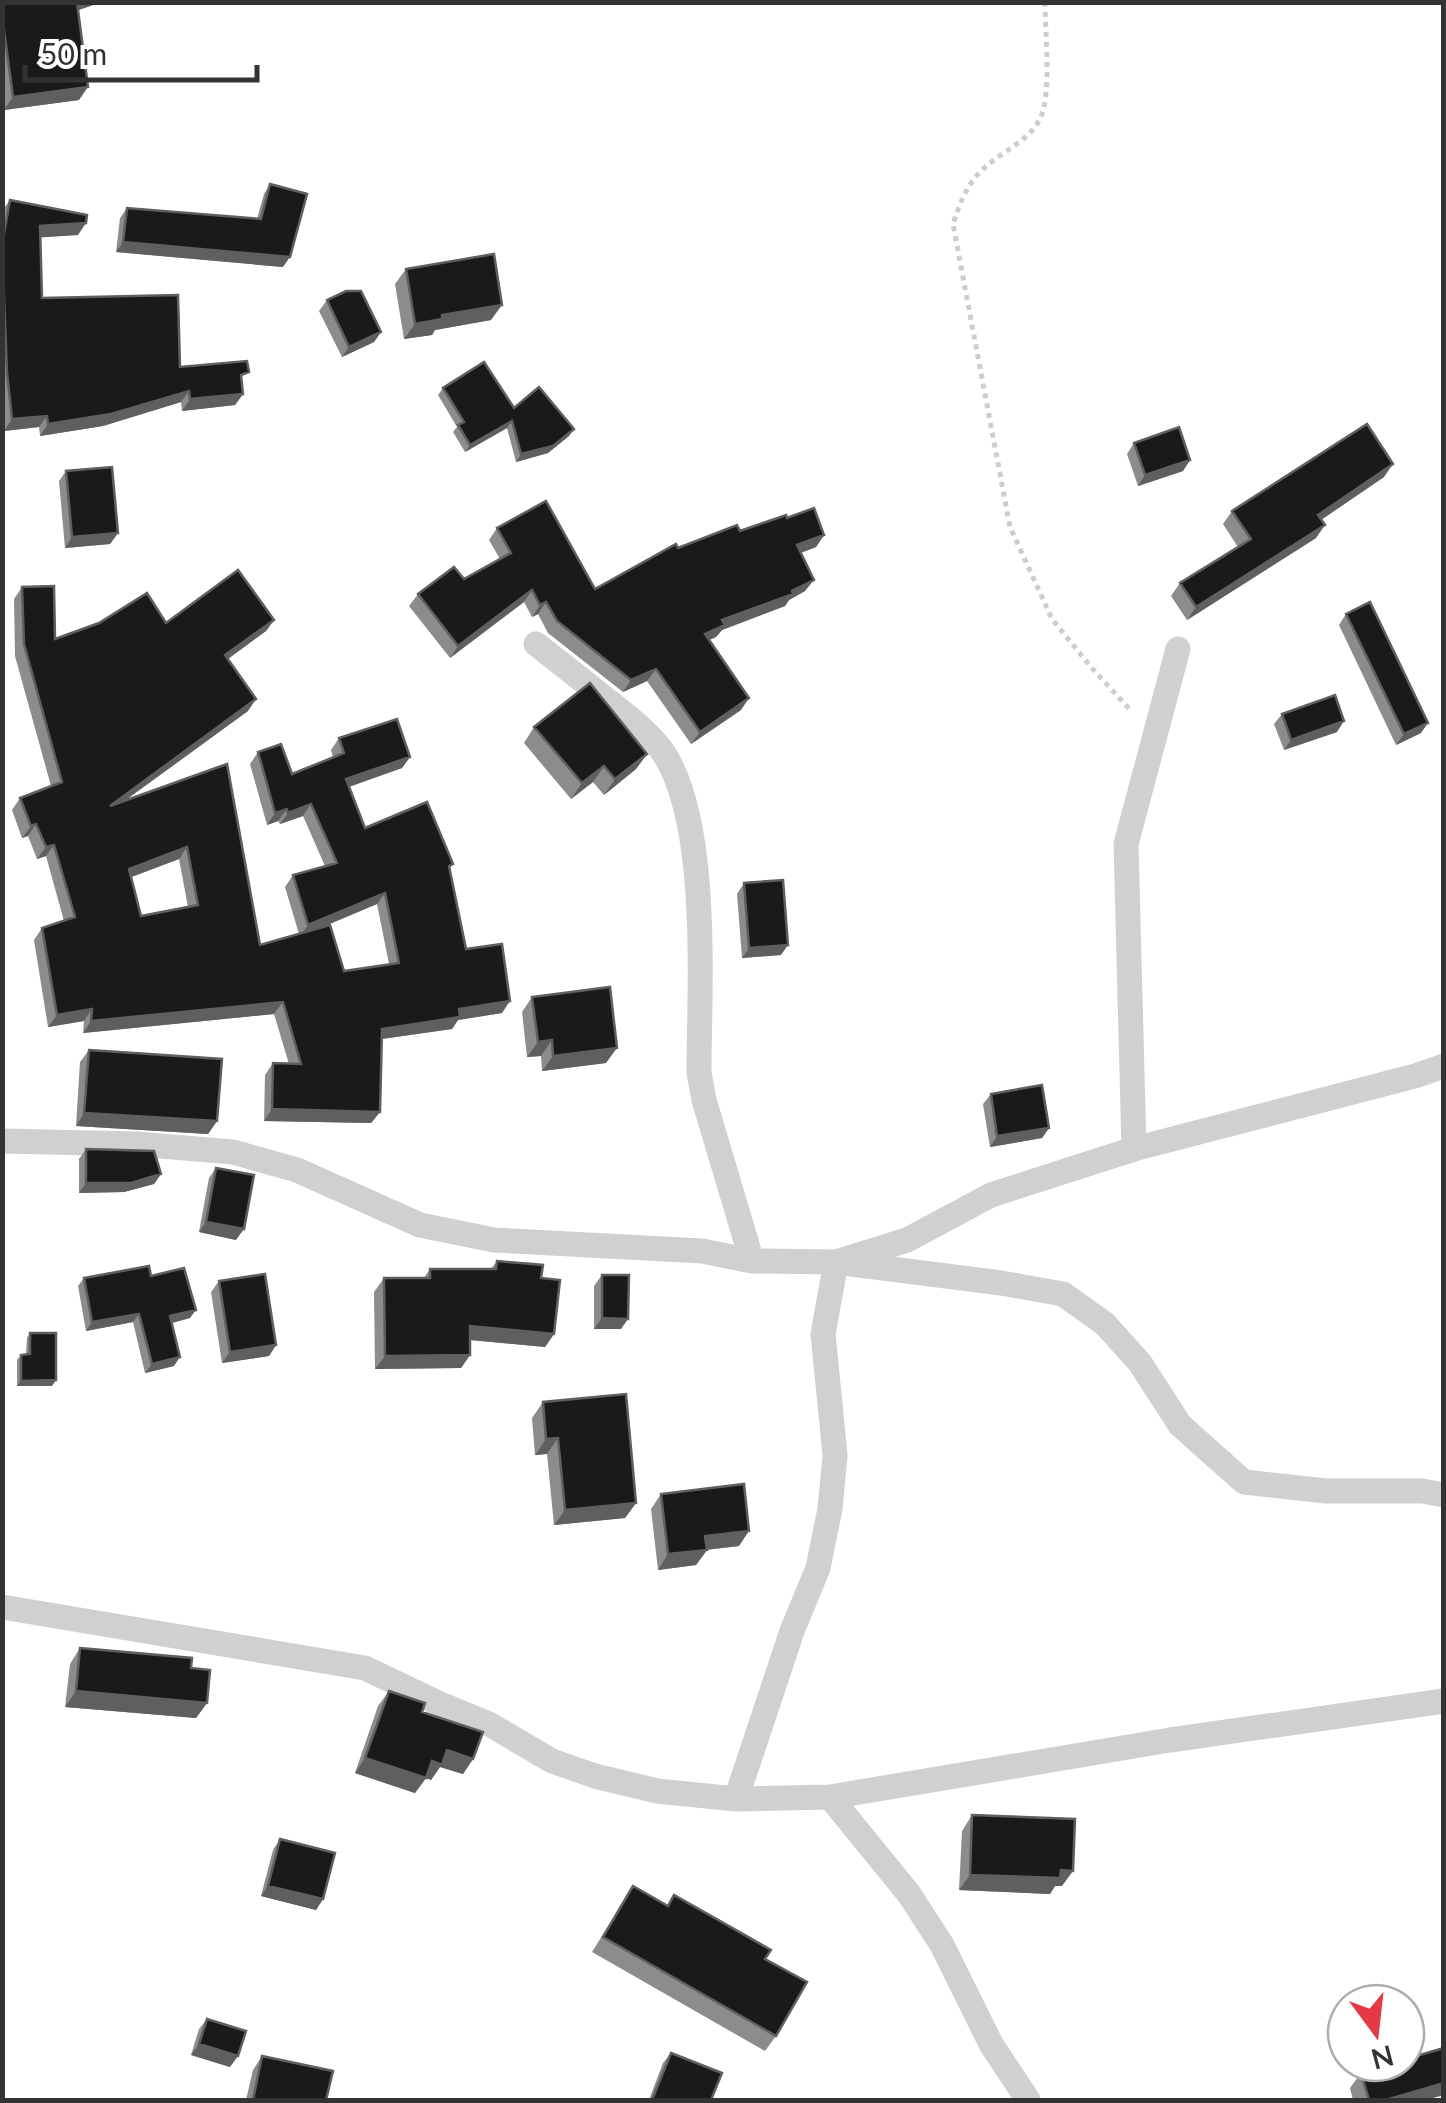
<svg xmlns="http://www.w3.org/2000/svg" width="1446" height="2103" font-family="Lato,sans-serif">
	<rect width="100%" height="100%" fill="#fff"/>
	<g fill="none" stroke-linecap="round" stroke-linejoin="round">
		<!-- path -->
		<path stroke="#cdcdcd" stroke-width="5" stroke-dasharray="5 5" stroke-linecap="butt" d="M1045,2C1045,31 1052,95 1040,119C1027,143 1000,152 982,170C966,186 960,203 953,224L1010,527L1052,619L1091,667L1132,712"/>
		<!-- street -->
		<path stroke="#d0d0d0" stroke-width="25" d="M536,644C559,662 581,679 603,697C623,713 644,728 660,748C711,816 699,989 699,1073L704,1100L752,1261
			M2,1141L136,1144L233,1152L297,1170L420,1225L494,1240L702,1251L752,1261L836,1262L907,1240L991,1195L1134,1149L1415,1076L1444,1066
			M1134,1149L1126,844L1178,649
			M2,1607L365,1668L438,1703L489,1724L552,1761L595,1776L657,1791L736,1799L830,1797L1170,1740L1444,1701
			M830,1797L909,1894L942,1945L991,2044L1028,2100
			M736,1799L792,1631L818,1568L830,1509L835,1455L823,1334L836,1262L1001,1283L1063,1294L1105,1324L1140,1363L1180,1425L1244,1482L1326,1491H1422L1444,1495"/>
	</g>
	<!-- wall -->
	<path fill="#8c8c8c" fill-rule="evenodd" d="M2,2H102L78,10L79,100L4,110Z
		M270,184L283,267L116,252L120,218L127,208L257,219L264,194Z
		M10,200L78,235L40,237L42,298L180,367L242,383L243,394L235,405L182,411L181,402L103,426L40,436L39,427L4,431L2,211Z
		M406,269L491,320L435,330L432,335L404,339L395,284Z
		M327,300L381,332L374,342L342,357L319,311Z
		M443,388L514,408L569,436L548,453L516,462L507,428L465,452L453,432L457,427L438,395Z
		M1134,443L1190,460L1183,471L1138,486L1127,454Z
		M66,471L118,533L110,544L65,548L59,481Z
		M1384,477L1321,520L1316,538L1187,620L1171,596L1180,583L1238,547L1223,524L1232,511Z
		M787,518L824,535L816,547L801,553L805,591L789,600L785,606L722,630L716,637L709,640L741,710L691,744L647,681L623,692L548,633L538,614L532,617L524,602L450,658L409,606L418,594L464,579L500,559L489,540L497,528L595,589L678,548Z
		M22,587L55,639L166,623L274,620L266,631L228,659L248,711L126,800L227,764L260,945L299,934L285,887L293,875L325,866L303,816L280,824L278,821L267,825L250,764L258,752L292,774L333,757L331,750L339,738L410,757L402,768L349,787L365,828L453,864L449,869L466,949L502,1013L458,1020L452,1029L382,1039L380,1112L371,1123L264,1121L265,1075L273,1063L289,1064L274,1014L83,1033L84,1021L48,1027L34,940L42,928L64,921L46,856L37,859L28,836L22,838L12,810L20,798L51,786L15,656L14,599ZM179,859L188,907L141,916L131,877ZM377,904L389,964L344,971L324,926Z
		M1346,614L1421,733L1396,745L1339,625Z
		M1282,714L1337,732L1284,750L1274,724Z
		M534,727L647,754L636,769L604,795L593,782L571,799L524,743Z
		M744,883L781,955L742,958L737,894Z
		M532,997L606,1063L542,1071L541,1056L527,1057L522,1012Z
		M89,1050L217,1121L208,1134L76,1126L80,1062Z
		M991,1094L1049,1128L1042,1138L990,1147L983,1104Z
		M86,1149L161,1174L154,1184L124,1192L79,1193V1159Z
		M216,1168L236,1240L199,1232L209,1178Z
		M497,1261L541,1278L554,1334L545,1347L470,1340V1355L461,1368L375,1369L374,1292L384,1278H424L430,1269H491Z
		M602,1275L621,1329H594V1286Z
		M84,1278L190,1318L172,1323L174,1366L145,1373L133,1322L86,1331L78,1286Z
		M219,1281L276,1345L269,1356L222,1363L211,1292Z
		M30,1333L52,1386H17V1360L21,1355L26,1354L27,1338Z
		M543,1402L636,1503L625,1518L554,1525L547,1454L535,1455L532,1418Z
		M661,1494L739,1546L707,1550L696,1565L658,1570L651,1509Z
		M80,1648L191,1668L207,1703L196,1718L65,1707L70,1664Z
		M389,1691L422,1712L473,1759L463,1774L440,1767L431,1780L426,1778L415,1793L355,1773L378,1706Z
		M972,1815L1062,1886H1055L1050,1894L959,1890L962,1831Z
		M280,1839L323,1899L316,1910L261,1896L273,1850Z
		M633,1886L667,1906L674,1895L765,1959L776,2036L765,2051L592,1952Z
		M207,2019L230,2067L191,2055L199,2029Z
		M671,2053L711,2100H649L663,2063Z
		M262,2056L326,2100H246L253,2070Z
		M1361,2073L1444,2095L1425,2100H1353L1350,2088Z"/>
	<!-- shaded-wall -->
	<path fill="#5f5f5f" d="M75,2H102L67,14Z
		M88,87L79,100L4,110L13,97Z
		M86,223L78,235L32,238L40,226Z
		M123,242L290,257L283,267L116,252Z
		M502,305L491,320L435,330L432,335L404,339L415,324L442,315Z
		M381,332L374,342L342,357L349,347Z
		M189,391L181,402L103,426L40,436L48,424Z
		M243,394L235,405L182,411L190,399Z
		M47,416L39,427L4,431L12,419Z
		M512,421L507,428L465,452L470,445Z
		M574,429L569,436L548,453L516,462L521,454Z
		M1190,460L1183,471L1138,486L1145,475Z
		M1393,464L1384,477L1309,528L1318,515Z
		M1325,525L1316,538L1187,620L1196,607Z
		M118,533L110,544L65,548L72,537Z
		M824,535L816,547L789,557L797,545Z
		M814,580L805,591L789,600L785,606L722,630L716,637L696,646L705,634L722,620L792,591Z
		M532,590L524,602L450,658L458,646Z
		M546,602L538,614L532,617L540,605Z
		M274,620L266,631L217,667L225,655Z
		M656,669L647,681L623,692L631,680Z
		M749,698L741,710L691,744L700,732Z
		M256,699L248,711L102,817L110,806Z
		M1344,721L1337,732L1284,750L1291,740Z
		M1428,723L1421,733L1396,745L1404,734Z
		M647,754L636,769L604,795L615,779Z
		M410,757L402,768L337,791L346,779Z
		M604,766L593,782L571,799L582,783Z
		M311,804L303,816L280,824L288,813Z
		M287,809L278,821L267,825L275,813Z
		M36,824L28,836L22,838L31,826Z
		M54,845L46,856L37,859L46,847Z
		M187,847L179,859L121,881L129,869Z
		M385,893L377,904L299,937L308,925Z
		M788,945L781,955L742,958L749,948Z
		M510,1001L502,1013L458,1020L452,1029L374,1040L382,1029L459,1009Z
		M283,1002L274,1014L83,1033L91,1021Z
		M92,1009L84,1021L48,1027L57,1015Z
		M552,1040L541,1056L527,1057L538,1042Z
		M617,1048L606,1063L542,1071L553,1056Z
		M272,1109L380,1112L371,1123L264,1121Z
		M84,1113L217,1121L208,1134L76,1126Z
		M1049,1128L1042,1138L990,1147L997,1136Z
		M161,1174L154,1184L124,1192L79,1193L86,1183Z
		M206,1222L244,1229L236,1240L199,1232Z
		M196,1310L190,1318L164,1325L170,1316Z
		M139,1314L133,1322L86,1331L92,1322Z
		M602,1318L628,1319L621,1329H594Z
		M470,1326L554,1334L545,1347L460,1339Z
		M276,1345L269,1356L222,1363L230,1352Z
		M470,1355L461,1368L375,1369L385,1356Z
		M180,1357L174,1366L145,1373L152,1364Z
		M56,1380L52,1386H17L21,1381Z
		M558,1438L547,1454L535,1455L546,1439Z
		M636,1503L625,1518L554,1525L565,1510Z
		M749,1531L739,1546L694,1551L705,1536Z
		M707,1550L696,1565L658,1570L668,1554Z
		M76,1691L207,1703L196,1718L65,1707Z
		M447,1750L473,1759L463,1774L440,1767L431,1780L426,1778L415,1793L355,1773L365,1758L432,1761Z
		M1061,1870L1073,1871L1062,1886H1055L1050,1894L959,1890L970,1875Z
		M268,1886L323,1899L316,1910L261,1896Z
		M199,2044L238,2056L230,2067L191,2055Z
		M1444,2083V2095L1425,2100H1386Z"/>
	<!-- building -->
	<path fill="#1a1a1a" stroke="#5f5f5f" stroke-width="2.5" fill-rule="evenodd" d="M2,2H77L88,87L13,97L2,15Z
		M270,184L307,194L290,257L123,242L127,208L261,219Z
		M10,200L87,215L86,223L40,226L42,298L178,295L180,367L247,361L249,372L241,375L243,394L190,399L189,391L111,414L48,424L47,416L12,419L7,373L2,245Z
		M494,254L502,305L442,315V319L415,324L406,269Z
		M346,291H361L381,332L349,347L327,300Z
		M484,362L514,408L539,387L574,429L553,446L521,454L512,421L470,445L458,425L464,422L443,388Z
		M1367,424L1393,464L1318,515L1325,525L1196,607L1180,583L1251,539L1232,511Z
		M1179,427L1190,460L1145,475L1134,443Z
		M112,467L118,533L72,537L66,471Z
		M546,501L595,589L676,544L678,548L737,525L740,531L786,515L787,518L814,508L824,535L797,545L814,580L792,591L793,594L722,620L725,625L705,634L749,698L700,732L656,669L631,680L557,621L546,602L540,605L532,590L458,646L418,594L454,567L464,579L511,553L497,528Z
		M238,570L274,620L225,655L256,699L110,806L227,764L260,945L330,925L344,971L399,963L385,893L308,925L293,875L337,863L311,804L288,813L287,809L275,813L258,752L281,744L292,774L344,753L339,738L397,719L410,757L346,779L365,828L427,802L453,864L449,866L466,949L502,944L510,1001L459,1009L460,1017L382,1029L380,1112L272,1109L273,1063L301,1064L283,1002L91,1021L92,1009L57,1015L42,928L75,917L54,845L46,847L36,824L31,826L20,798L62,782L24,644L22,587L54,586L55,639L99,623L147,593L166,623ZM187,847L198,905L141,916L129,869Z
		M1370,602L1428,723L1404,734L1346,614Z
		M590,683L647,754L615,779L604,766L582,783L534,727Z
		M1335,695L1344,721L1291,740L1282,714Z
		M783,880L788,945L749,948L744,883Z
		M610,987L617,1048L553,1056L552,1040L538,1042L532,997Z
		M89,1050L222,1059L217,1121L84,1113Z
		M1042,1085L1049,1128L997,1136L991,1094Z
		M86,1149L154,1151L161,1174L131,1183H86Z
		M216,1168L254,1175L244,1229L206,1222Z
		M497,1261L543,1265L541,1278L560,1280L554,1334L470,1326V1355L385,1356L384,1278H430V1269H496Z
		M149,1266L151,1276L184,1268L196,1310L170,1316L180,1357L152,1364L139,1314L92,1322L84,1278Z
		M265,1274L276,1345L230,1352L219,1281Z
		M602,1275H629L628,1319L602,1318Z
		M30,1333H56V1380L21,1381V1355L30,1354Z
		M626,1394L636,1503L565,1510L558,1438L546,1439L543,1402Z
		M744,1484L749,1531L705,1536L707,1550L668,1554L661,1494Z
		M80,1648L192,1658L191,1668L210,1670L207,1703L76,1691Z
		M389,1691L425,1703L422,1712L483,1732L473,1759L447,1750L442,1765L432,1761L426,1778L365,1758Z
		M972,1815L1075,1819L1073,1871L1061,1870L1060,1878L970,1875Z
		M280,1839L335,1853L323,1899L268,1886Z
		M633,1886L668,1906L674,1895L771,1950L765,1959L807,1982L776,2036L603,1937Z
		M207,2019L246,2031L238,2056L199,2044Z
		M1444,2048V2083L1386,2100H1369L1361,2073L1394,2063H1406V2059Z
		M671,2053L722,2073L711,2100H652Z
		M262,2056L333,2071L326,2100H253Z"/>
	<!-- border -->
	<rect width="1446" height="2103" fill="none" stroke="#333333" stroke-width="10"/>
	<!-- north arrow -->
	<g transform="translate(1376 2033) rotate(165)"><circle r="48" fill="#ffffff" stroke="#adadad" stroke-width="2.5"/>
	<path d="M0-8L18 38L0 25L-18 38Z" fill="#e63946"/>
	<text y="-15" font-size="28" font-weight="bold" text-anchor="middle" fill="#333333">N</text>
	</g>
	<!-- scale -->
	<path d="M25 65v15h232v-15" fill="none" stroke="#333333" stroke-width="5"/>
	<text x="40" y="65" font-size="30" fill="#333333" stroke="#ffffff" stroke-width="8" paint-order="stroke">50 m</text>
</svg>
